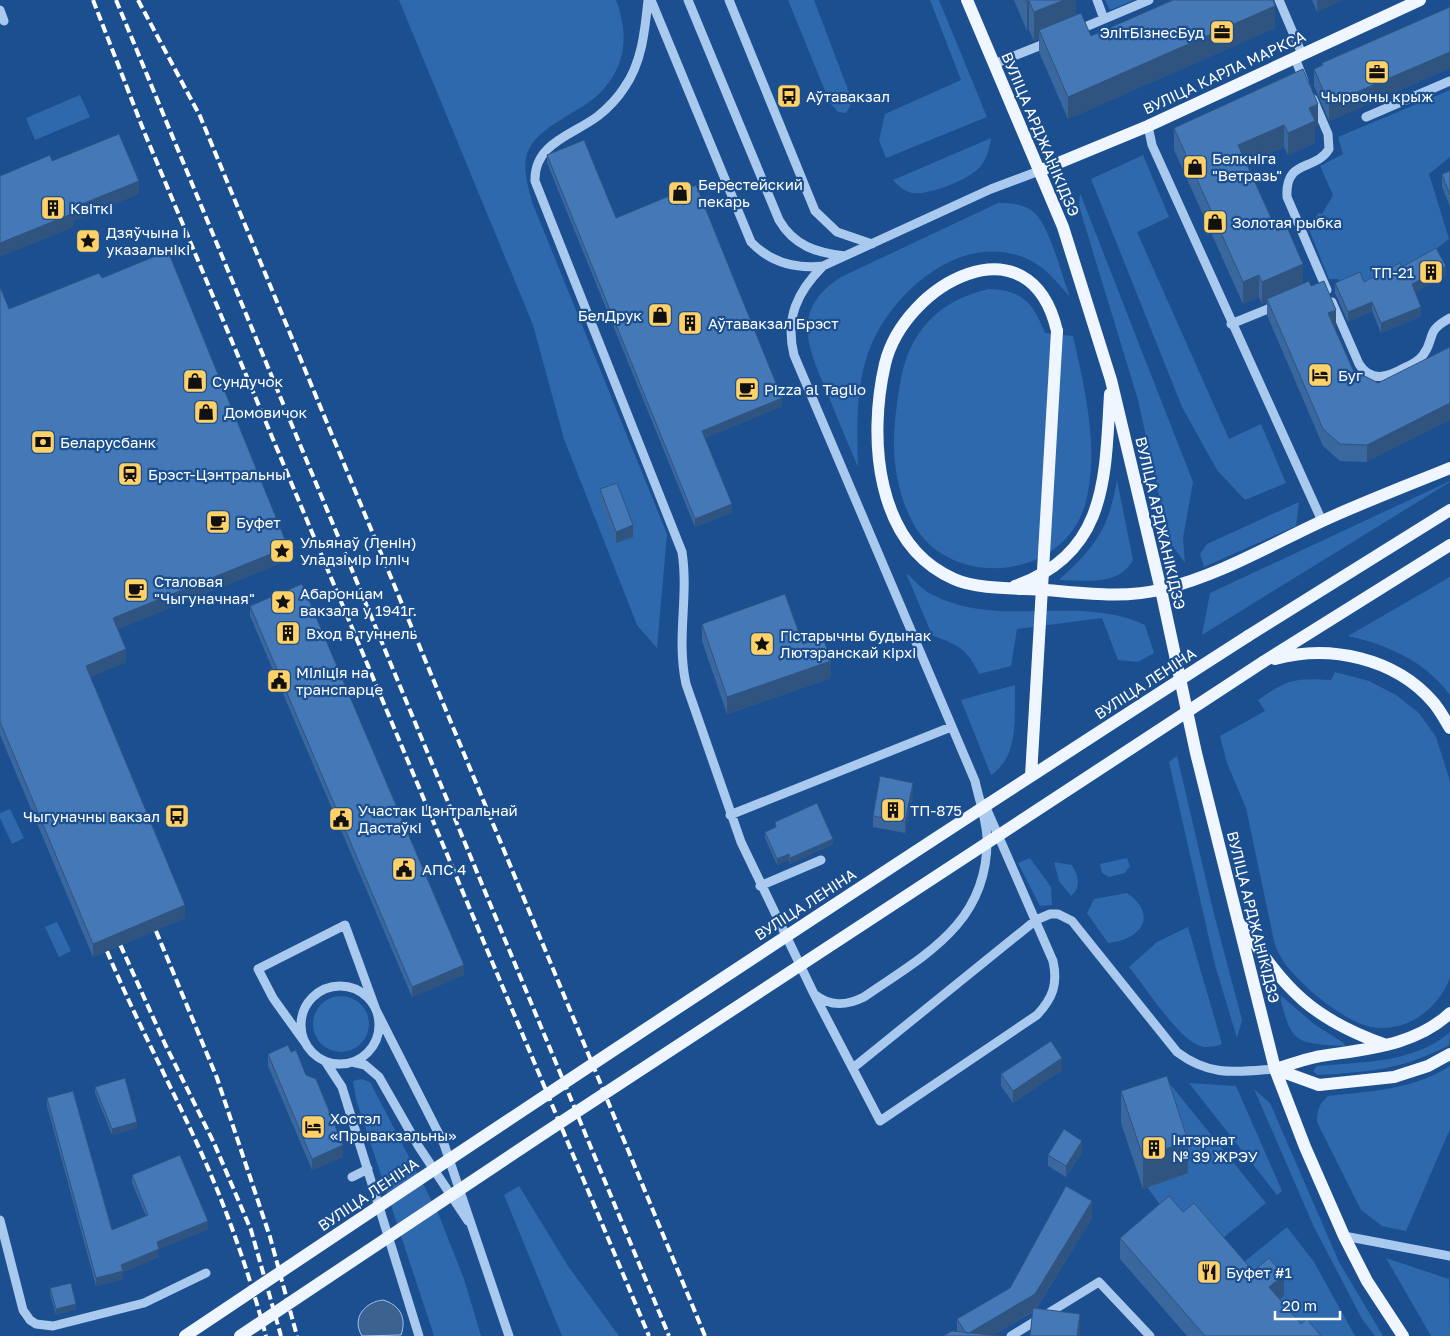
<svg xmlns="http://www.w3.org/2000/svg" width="1450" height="1336" font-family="'Golos Text',sans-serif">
	<rect width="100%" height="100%" fill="#1b4f8f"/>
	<!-- green -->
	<path fill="#2e69ad" d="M399,0H616C629,36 627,66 598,95C588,104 574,111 562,119C550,127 536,135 529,149C521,165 528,186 532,202L667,534L657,648L637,625L564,439L533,325Z
		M788,0H814L850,95V106L846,113L838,112L830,103Z
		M930,0H939L987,117L886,158L879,140L885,114L961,80Z
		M1105,0H1134L1110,10Z
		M1450,90V157L1429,174L1449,239L1413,266L1420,285L1340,284L1338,279H1329L1308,227L1319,213L1322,214L1333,195L1320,166L1343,154L1338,137Z
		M80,95L90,117L35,140L26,118Z
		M991,138C989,149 988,157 980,167C970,179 928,196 912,193C904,191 898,186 893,180Z
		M1143,155L1169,217L1137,232L1229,439L1261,424L1286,483L1245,500L1217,470L1182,407L1091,179Z
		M1080,193L1193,482L1183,538L1185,563L1169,541L1138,400L1079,206Z
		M998,203C1011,203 1025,204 1035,213C1050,228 1062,276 1070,297C1055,280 1042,263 1020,256C959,235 896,290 872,343C855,381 857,427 858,467C848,444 838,420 829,397C809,350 788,311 841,277Z
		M989,289C1023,290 1033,303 1045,333L1073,336C1085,389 1100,451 1085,505C1062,583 943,591 910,517C889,472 892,432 900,384C908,333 938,300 989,289Z
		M1117,480L1133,560C1118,587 1086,580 1059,580C1096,546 1108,530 1117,480Z
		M1450,481V482L1202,635L1210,593Z
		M1299,502L1296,526L1204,567L1200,554L1207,544Z
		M906,573C915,580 923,591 933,595C999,629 1079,594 1145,625L1154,653L1138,662L1118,660L1102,618L1017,629L1011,666L979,674C966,647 959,646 932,635Z
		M1450,577V695C1425,661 1388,645 1348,636Z
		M1335,672L1369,681L1396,695L1419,713L1436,737L1450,781V978C1438,1009 1407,1033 1372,1027C1345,1023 1296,982 1282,959C1278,953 1276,947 1274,941L1246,808L1227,763L1220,736L1265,711L1258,700C1288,679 1295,678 1331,680Z
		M1015,685C1014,716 1020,756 991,775L961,700Z
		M1177,756L1214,914L1242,1020L1237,1038L1215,965L1169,762Z
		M10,809L24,838L12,844L0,818V813Z
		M1030,858L1051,887L1052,905L1040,906L1018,863Z
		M1127,858L1130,866L1125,873L1109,877L1102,873L1100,864Z
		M1054,862L1072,865C1078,876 1082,886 1071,896L1059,881Z
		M1127,893C1159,915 1141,940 1108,943L1087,913L1094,899Z
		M57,922L71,951L59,957L45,927Z
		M1188,927L1222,1044C1214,1047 1204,1049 1196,1044C1176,1035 1144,985 1129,967L1157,942Z
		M1279,994L1314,1024L1345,1044L1344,1046C1294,1043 1292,1044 1279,994Z
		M313 1024a28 28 0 1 1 56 0a28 28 0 1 1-56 0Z
		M1450,1032L1449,1045C1402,1070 1369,1072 1317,1075L1313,1071L1317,1066C1361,1062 1416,1063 1450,1032Z
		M1450,1066V1129L1406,1231L1382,1226L1361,1210L1317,1122C1317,1110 1319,1104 1328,1096C1370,1091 1413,1090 1450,1066Z
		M361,1079L370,1082L438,1213L464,1279L481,1336H434L356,1099L353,1081Z
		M1166,1079L1266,1203L1213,1246L1169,1217L1147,1187L1188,1172Z
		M1189,1083L1236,1086L1282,1191L1277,1195Z
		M1254,1089L1270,1103L1339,1262L1383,1336H1375L1362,1319L1314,1227Z
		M519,1186L568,1266L619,1336H562L504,1195Z
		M1287,1227L1314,1262L1355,1336H1294L1234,1270Z
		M1386,1258L1449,1279L1450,1336H1431Z"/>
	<!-- water -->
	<path fill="#3c6290" stroke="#9cc4f0" d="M383,1300C400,1305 407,1318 401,1335L362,1336C351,1318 365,1302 383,1300Z"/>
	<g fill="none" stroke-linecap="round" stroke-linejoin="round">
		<!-- minor -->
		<path stroke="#a9c9ee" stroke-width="9" d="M648,0C645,30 642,63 624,88C617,99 608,108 598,116C573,135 534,143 535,181L682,552C689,597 676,638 686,684L741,842L814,994C830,1007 846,1006 864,997C925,955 989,923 987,837C986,819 979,799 975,781L794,355C785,318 797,292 823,266L991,189L1039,171
			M651,0L751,242C771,263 795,269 823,266
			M688,0L779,220C794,246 817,253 845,256
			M729,0L815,211L837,232L872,244
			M1097,0L1104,19
			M1279,0L1302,54
			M0,10L4,21
			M1078,30L1149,0
			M1295,58L1304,81
			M994,64L1049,42
			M1313,99L1328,134L1329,149C1315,172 1285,158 1287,197L1327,290
			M1366,117L1450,81
			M1148,126L1152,145L1322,521
			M1332,302L1359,364C1371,383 1388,377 1404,368C1411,365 1419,361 1423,355C1436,338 1424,332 1450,318
			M1231,324L1278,305
			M730,815L951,727
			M760,886L821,860
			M301 1025a39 39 0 1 1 78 0a39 39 0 1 1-78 0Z
			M815,996L880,1121L1037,1015C1053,998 1058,984 1053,961L984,803
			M306,1044L273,998L258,969L345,925L376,1010L444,1144L509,1336
			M325,1061L342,1087L419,1336
			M352,1062L365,1065L379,1077L419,1147L468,1221
			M853,1068L1036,920L1050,914H1058L1072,921L1177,1052C1210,1077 1236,1072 1275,1069
			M352,1177L368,1169
			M0,1220L23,1310L30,1320L36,1324L53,1326L144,1303L206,1273
			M1344,1236L1450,1256
			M1011,1336L1099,1282L1150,1336"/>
		<!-- major -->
		<path stroke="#f0f6ff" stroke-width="12" d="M967,0L1063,227L1111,380L1161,590L1196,753L1275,1069L1305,1147L1344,1236L1367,1281L1403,1336
			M1039,171L1148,126L1420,0
			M1057,331C1030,215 904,284 885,364C868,438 875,544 954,579C978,590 1019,588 1046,590C1084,593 1125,599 1163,589C1217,576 1267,547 1318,523C1361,503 1406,486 1450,468
			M1015,586C1108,553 1105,477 1110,394
			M1248,636L1450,510
			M1275,659C1330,644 1395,658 1433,702C1440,710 1445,720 1450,728
			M1263,662L1450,545
			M1243,925C1285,990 1312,1019 1386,1045
			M1275,1069C1289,1065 1302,1060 1316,1057C1363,1049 1414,1047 1450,1013
			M1275,1069L1319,1085L1394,1077L1428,1066L1450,1054"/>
		<!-- rail -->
		<path stroke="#fff" stroke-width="4" stroke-dasharray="9 4" stroke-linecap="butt" d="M93,0L145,134L649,1336
			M116,0L669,1336
			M138,0L200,116L705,1336
			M151,919L217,1078L270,1237L297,1336
			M115,933L165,1044L214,1143L251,1230L281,1336
			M102,939C131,1011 168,1079 200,1150C227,1209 249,1273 266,1336"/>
		<!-- major-bridge -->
		<path stroke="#f0f6ff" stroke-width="12" d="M1031,776L1057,331
			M185,1336C537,1100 891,865 1248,636
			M240,1336L546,1132L1263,662"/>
	</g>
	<!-- wall -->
	<path fill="#3a679d" d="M1014,0H1076V15L1091,36L1275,28L1068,119L1039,52V39L1034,41L1029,30L1027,31Z
		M1312,0H1342L1317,12Z
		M1450,7V68L1329,121L1314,86V69L1322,66V63Z
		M1303,69L1318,126L1315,127V143L1288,155L1284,147L1247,164L1277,231L1303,283L1311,286L1336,327H1334L1353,370L1378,383L1367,462L1340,461L1323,446L1267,315V302L1262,304L1259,297L1243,304L1174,150V128Z
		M547,155L616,218L782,406L705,438L732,512L695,527L547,163Z
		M1450,171V207L1442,187V174Z
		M1446,276L1415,292L1421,316L1381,333L1372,311L1348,322L1335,293V283Z
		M102,278L288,560L118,629L126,662L90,677L185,918L93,957L0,735V287L9,309Z
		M600,489L633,537L616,543L600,501Z
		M250,606L464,975L412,997L250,616Z
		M702,624L803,644L831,678L727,714L702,641Z
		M913,794L905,833L873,827V816Z
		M775,822L833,844L790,864L789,860L777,865L765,838V832L775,827Z
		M291,1052L306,1075L343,1157L312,1170L268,1066V1054Z
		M1062,1070L1013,1103L1001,1086V1074Z
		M95,1087L137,1128L112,1135L95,1093Z
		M1121,1091L1188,1173L1143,1189L1121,1123Z
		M47,1098L112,1230L146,1216L132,1183V1175L208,1229L159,1249V1257L123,1272V1279L96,1286L47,1106Z
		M1082,1152L1066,1177L1048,1166V1155Z
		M1183,1212L1284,1296L1280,1299L1301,1324L1321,1336H1187L1120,1259V1238Z
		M1092,1218L1036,1309L1080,1314V1336H1030L1033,1312L993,1335L957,1332V1319L1010,1288Z
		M50,1288L76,1309L56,1315L50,1294Z"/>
	<!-- shaded-wall -->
	<path fill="#305480" d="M1064,0H1076V23L1039,30V39L1034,41V12Z
		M1317,0H1342L1317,12Z
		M1029,1V30L1027,31V2Z
		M1275,6V28L1068,119V97Z
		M1450,52V68L1329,121V104Z
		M1318,104V126L1315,127V143L1288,155V133L1309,108Z
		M1284,125V147L1238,168V145Z
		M139,181V194L74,221V227L0,257V243L72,208Z
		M1303,264V286L1267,299V302L1262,304V282Z
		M1446,266V276L1412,294V284Z
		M1259,275V297L1243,304V282Z
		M1372,302V311L1348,322V312Z
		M1421,307V316L1381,333V323Z
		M1336,310V327L1328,330V313Z
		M782,398V406L702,439V431Z
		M1450,403V420L1367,462V445Z
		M732,504V512L695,527V519Z
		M633,525V537L616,543V532Z
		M288,547V560L113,631V618Z
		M126,649V662L86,679V666Z
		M831,661V678L727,714V697Z
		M913,783V794L905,833V822Z
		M833,839V844L790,864V858Z
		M789,854V860L777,865V859Z
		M185,905V918L93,957V944Z
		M464,965V975L412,997V987Z
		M1062,1058V1070L1013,1103V1091Z
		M137,1122V1128L112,1135V1129Z
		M1082,1141V1152L1066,1177V1166Z
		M1188,1141V1173L1143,1189V1157Z
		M343,1145V1157L312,1170V1159Z
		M1092,1201V1218L1035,1310L992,1336H967Z
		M208,1221V1229L157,1250V1242Z
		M159,1249V1257L123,1272V1279L96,1286V1278L121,1265Z
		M1284,1275V1296L1269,1308V1287Z
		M76,1304V1309L56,1315V1309Z
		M1080,1314V1336H1077Z"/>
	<!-- building -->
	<path fill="#4478b7" stroke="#305480" d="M1026,0H1064L1034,12L1029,1L1027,2Z
		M1173,0H1273L1275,6L1068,97L1039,30L1081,13L1091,36Z
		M1450,7V52L1329,104L1314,69L1323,65L1322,63Z
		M1303,69L1318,104L1309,108L1315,121L1288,133L1284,125L1238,145L1277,231L1287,227L1303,264L1262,282L1259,275L1243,282L1174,128Z
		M119,134L139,181L72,208L74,213L0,243V176L50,155L52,161Z
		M584,140L616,218L696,185L782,398L702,431L732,504L695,519L547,155Z
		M1450,171V195L1442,174Z
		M1436,248L1446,266L1412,284L1421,307L1381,323L1372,302L1348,312L1335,283L1360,272L1364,282L1400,263L1402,267Z
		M168,251L288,547L113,618L126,649L86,666L185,905L93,944L0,722V287L9,309L99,273L102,278Z
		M1309,281L1311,286L1324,281L1336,310L1328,313L1353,370L1378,383L1450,347V403L1367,445L1340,444L1323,429L1267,299Z
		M617,483L633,525L616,532L600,489Z
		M302,584L464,965L412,987L250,606Z
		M785,594L803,644L823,637L831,661L727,697L702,624Z
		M880,776L913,783L905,822L873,816Z
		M817,803L833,839L790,858L789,854L777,859L765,832L776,827L775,822Z
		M1051,1041L1062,1058L1013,1091L1001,1074Z
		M288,1045L291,1052L296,1050L306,1075L316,1079L343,1145L312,1159L268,1054Z
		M1167,1076L1188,1141L1143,1157L1121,1091Z
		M125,1078L137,1122L112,1129L95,1087Z
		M73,1091L112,1230L148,1215L132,1175L180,1155L208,1221L157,1242L159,1249L121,1265L123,1271L96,1278L47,1098Z
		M1064,1129L1082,1141L1066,1166L1048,1155Z
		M1066,1186L1092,1201L1035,1294L969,1333H966L957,1319L1010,1288Z
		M1169,1196L1183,1212L1194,1203L1253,1271L1269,1258L1284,1275L1269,1287L1301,1324L1307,1319L1321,1336H1205L1120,1238Z
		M71,1283L76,1304L56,1309L50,1288Z
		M1033,1308L1080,1314L1077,1336H1030Z
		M952,1331L1000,1336H943Z"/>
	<!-- icons -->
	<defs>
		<symbol id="office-square" viewBox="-11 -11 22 22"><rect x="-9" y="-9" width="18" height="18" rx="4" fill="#ffd166" stroke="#1b4f8f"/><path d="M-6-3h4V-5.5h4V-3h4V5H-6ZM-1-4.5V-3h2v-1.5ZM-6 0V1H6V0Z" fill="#111"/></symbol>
		<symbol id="bus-square" viewBox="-11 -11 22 22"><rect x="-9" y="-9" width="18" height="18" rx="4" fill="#ffd166" stroke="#1b4f8f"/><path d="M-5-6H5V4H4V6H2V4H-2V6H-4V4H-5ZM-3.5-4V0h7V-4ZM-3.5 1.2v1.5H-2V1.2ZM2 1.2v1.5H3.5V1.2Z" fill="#111"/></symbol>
		<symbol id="shop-square" viewBox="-11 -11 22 22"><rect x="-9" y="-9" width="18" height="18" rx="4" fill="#ffd166" stroke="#1b4f8f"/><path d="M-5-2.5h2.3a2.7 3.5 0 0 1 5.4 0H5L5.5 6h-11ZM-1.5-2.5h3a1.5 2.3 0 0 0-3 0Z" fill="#111"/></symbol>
		<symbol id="building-square" viewBox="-11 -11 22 22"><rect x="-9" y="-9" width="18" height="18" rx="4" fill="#ffd166" stroke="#1b4f8f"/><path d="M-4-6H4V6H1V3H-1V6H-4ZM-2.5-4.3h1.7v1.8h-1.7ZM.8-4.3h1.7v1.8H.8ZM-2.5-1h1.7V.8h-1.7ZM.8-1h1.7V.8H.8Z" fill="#111"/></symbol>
		<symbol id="sight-square" viewBox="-11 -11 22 22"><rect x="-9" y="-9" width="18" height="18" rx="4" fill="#ffd166" stroke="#1b4f8f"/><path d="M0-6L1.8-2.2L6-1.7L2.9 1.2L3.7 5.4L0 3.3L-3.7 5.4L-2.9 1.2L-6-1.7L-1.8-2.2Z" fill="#111"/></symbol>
		<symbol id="hotel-square" viewBox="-11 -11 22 22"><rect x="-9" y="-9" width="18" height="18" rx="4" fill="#ffd166" stroke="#1b4f8f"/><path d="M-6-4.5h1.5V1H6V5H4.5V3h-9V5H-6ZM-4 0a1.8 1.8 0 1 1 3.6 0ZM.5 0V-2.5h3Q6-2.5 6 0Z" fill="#111"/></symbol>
		<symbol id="cafe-square" viewBox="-11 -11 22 22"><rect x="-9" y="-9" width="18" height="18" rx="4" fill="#ffd166" stroke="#1b4f8f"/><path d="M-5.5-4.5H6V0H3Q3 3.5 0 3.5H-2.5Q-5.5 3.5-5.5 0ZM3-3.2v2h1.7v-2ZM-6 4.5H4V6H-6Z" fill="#111"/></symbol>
		<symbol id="bank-square" viewBox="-11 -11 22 22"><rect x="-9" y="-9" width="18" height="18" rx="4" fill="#ffd166" stroke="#1b4f8f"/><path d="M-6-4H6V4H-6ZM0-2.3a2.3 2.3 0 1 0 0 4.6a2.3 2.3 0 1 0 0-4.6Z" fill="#111"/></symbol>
		<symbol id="station-square" viewBox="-11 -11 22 22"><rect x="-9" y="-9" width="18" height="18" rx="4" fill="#ffd166" stroke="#1b4f8f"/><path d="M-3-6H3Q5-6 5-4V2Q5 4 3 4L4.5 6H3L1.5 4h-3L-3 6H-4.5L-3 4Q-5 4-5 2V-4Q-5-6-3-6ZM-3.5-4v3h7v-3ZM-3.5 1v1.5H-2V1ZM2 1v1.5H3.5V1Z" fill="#111"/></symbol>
		<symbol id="civic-square" viewBox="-11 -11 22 22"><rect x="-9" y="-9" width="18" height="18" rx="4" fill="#ffd166" stroke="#1b4f8f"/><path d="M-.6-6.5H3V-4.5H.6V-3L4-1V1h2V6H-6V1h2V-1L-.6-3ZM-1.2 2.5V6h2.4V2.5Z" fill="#111"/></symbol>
		<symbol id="restaurant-square" viewBox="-11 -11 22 22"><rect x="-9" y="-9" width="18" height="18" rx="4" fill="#ffd166" stroke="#1b4f8f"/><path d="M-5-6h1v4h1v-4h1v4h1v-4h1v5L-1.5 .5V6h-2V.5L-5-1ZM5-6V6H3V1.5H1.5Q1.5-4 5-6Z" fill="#111"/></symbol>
	</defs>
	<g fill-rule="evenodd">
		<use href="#office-square" x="1208" y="18" width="28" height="28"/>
		<use href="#office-square" x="1363" y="58" width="28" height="28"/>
		<use href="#bus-square" x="775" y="82" width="28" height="28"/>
		<use href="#shop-square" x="1181" y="153" width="28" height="28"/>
		<use href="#shop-square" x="666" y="179" width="28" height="28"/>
		<use href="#building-square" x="39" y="194" width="28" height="28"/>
		<use href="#shop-square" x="1201" y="208" width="28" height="28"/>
		<use href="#sight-square" x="74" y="227" width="28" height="28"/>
		<use href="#building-square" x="1417" y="258" width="28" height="28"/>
		<use href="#shop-square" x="646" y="301" width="28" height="28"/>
		<use href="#building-square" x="676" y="309" width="28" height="28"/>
		<use href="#hotel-square" x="1306" y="361" width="28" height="28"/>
		<use href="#shop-square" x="181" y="367" width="28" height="28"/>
		<use href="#cafe-square" x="733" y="375" width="28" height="28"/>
		<use href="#shop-square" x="192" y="398" width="28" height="28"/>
		<use href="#bank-square" x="29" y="428" width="28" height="28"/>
		<use href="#station-square" x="116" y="460" width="28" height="28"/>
		<use href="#cafe-square" x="204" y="508" width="28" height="28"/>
		<use href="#sight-square" x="268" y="537" width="28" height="28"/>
		<use href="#cafe-square" x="122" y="576" width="28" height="28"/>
		<use href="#sight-square" x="269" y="588" width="28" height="28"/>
		<use href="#building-square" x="274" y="619" width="28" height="28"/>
		<use href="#sight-square" x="748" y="630" width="28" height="28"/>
		<use href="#civic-square" x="265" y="667" width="28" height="28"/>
		<use href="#building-square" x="879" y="796" width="28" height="28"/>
		<use href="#bus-square" x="163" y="802" width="28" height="28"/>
		<use href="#civic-square" x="327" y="805" width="28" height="28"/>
		<use href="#civic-square" x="390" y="855" width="28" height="28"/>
		<use href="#hotel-square" x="299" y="1113" width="28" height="28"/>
		<use href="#building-square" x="1140" y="1134" width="28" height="28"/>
		<use href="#restaurant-square" x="1195" y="1258" width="28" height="28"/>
	</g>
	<g text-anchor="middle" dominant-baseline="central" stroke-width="4.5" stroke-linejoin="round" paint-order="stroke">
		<!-- poi labels -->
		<g font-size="15" fill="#fff" stroke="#1b4f8f" text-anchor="start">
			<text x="1204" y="32" text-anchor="end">ЭлітБізнесБуд</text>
			<text x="806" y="96">Аўтавакзал</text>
			<text x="1377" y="96" text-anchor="middle">Чырвоны крыж</text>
			<text x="1212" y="158">Белкніга<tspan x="1212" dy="17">"Ветразь"</tspan></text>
			<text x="698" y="184">Берестейский<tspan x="698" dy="17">пекарь</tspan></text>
			<text x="70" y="208">Квіткі</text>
			<text x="1232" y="222">Золотая рыбка</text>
			<text x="106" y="232">Дзяўчына і<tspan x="106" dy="17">указальнікі</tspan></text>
			<text x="1414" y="272" text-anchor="end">ТП-21</text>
			<text x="642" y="315" text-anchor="end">БелДрук</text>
			<text x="708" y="323">Аўтавакзал Брэст</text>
			<text x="1338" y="375">Буг</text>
			<text x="212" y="381">Сундучок</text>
			<text x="764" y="389">Pizza al Taglio</text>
			<text x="224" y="412">Домовичок</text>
			<text x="60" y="442">Беларусбанк</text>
			<text x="148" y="474">Брэст-Цэнтральны</text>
			<text x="236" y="522">Буфет</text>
			<text x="300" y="542">Ульянаў (Ленін)<tspan x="300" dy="17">Уладзімір Ілліч</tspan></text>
			<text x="154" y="581">Сталовая<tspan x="154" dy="17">"Чыгуначная"</tspan></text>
			<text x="300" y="593">Абаронцам<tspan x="300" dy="17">вакзала у 1941г.</tspan></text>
			<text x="306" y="633">Вход в туннель</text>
			<text x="780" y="635">Гістарычны будынак<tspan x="780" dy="17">Лютэранскай кірхі</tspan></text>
			<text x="296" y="672">Міліція на<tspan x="296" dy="17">транспарце</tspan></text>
			<text x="358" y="810">Участак Цэнтральнай<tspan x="358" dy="17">Дастаўкі</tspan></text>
			<text x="910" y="810">ТП-875</text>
			<text x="160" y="816" text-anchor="end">Чыгуначны вакзал</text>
			<text x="422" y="869">АПС 4</text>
			<text x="330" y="1118">Хостэл<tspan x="330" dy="17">«Прывакзальны»</tspan></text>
			<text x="1172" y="1139">Інтэрнат<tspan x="1172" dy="17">№ 39 ЖРЭУ</tspan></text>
			<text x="1226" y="1272">Буфет #1</text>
		</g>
		<!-- street labels -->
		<g font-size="15" fill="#fff" stroke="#1b4f8f">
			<text transform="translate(1224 72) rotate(-25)">ВУЛІЦА КАРЛА МАРКСА</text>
			<text transform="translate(1041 134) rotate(67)">ВУЛІЦА АРДЖАНІКІДЗЭ</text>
			<text transform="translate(1161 523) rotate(77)">ВУЛІЦА АРДЖАНІКІДЗЭ</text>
			<text transform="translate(1145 683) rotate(-33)">ВУЛІЦА ЛЕНІНА</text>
			<text transform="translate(805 904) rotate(-33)">ВУЛІЦА ЛЕНІНА</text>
			<text transform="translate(1254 917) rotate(76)">ВУЛІЦА АРДЖАНІКІДЗЭ</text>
			<text transform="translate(368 1194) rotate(-34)">ВУЛІЦА ЛЕНІНА</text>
		</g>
	</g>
	<!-- scale -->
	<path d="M1275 1311v8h65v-8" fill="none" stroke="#ffffff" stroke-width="2.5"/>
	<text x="1282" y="1311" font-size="15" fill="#ffffff" stroke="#1b4f8f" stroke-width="4" paint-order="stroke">20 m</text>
</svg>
